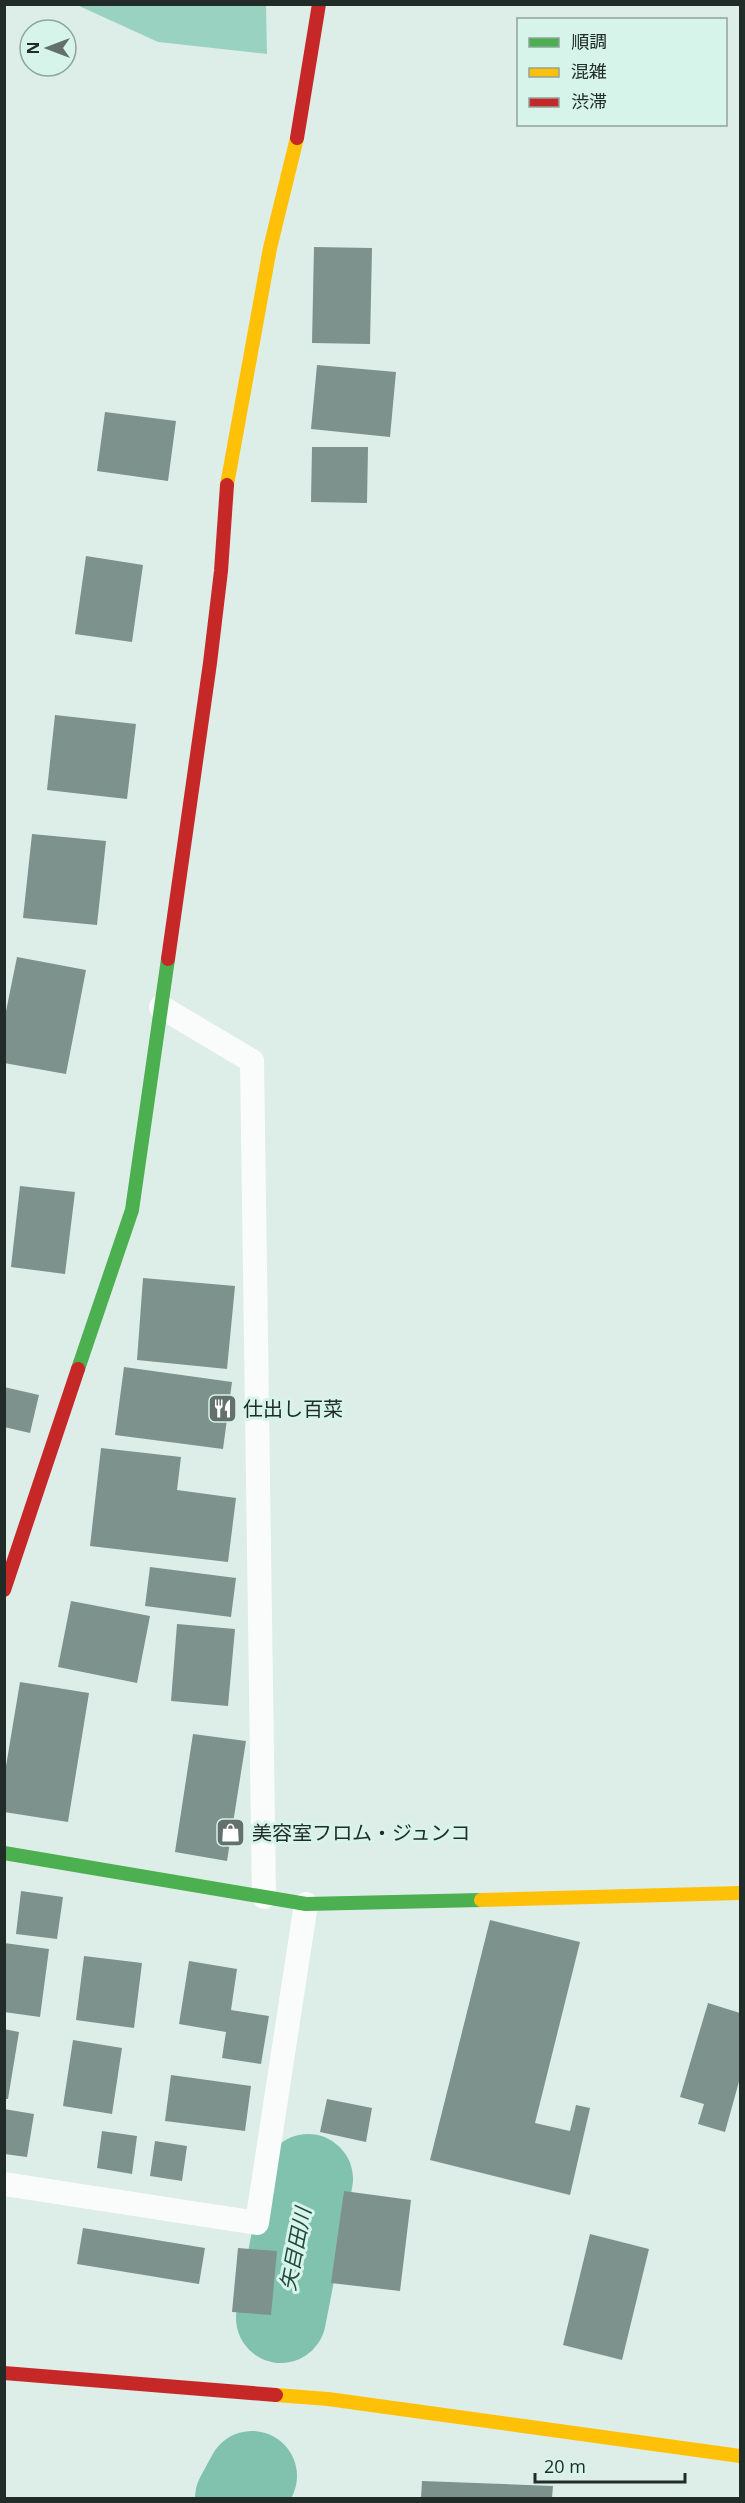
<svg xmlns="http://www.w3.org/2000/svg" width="745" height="2503" font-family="'Open Sans','Noto Sans JP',sans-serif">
	<rect width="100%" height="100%" fill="#ddeee8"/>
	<!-- forest -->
	<path fill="#9ad2c1" d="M77,5H266L267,54L158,42Z"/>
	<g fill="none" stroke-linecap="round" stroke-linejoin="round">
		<!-- river -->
		<path stroke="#80c2ae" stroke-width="90" d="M281,2318L308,2179
			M240,2498L252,2476"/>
	</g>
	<!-- building -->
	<path fill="#7d928c" d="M314,247L372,248L370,344L312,343Z
		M317,365L396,372L390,437L311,429Z
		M105,412L176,421L168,481L97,471Z
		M312,447H368L367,503L311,502Z
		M86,556L143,565L132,642L75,634Z
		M55,715L136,724L127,799L47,790Z
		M32,834L106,841L97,925L23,918Z
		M17,957L86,970L66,1074L4,1063V1021Z
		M20,1186L75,1192L65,1274L11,1267Z
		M143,1278L235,1286L227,1369L137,1360Z
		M124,1367L232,1382L223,1449L115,1435Z
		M4,1387L39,1395L30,1433L4,1427Z
		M101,1448L181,1457L177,1490L236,1498L228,1562L90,1546Z
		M150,1567L236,1578L231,1617L145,1606Z
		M71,1601L150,1616L137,1683L58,1667Z
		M177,1624L235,1629L228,1706L171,1701Z
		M20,1682L89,1693L68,1822L4,1812V1778Z
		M193,1734L246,1741L227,1861L175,1852Z
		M21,1891L63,1897L57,1939L16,1934Z
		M490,1920L580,1942L535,2123L570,2131L576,2105L590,2108L570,2195L430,2160Z
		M4,1943L49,1949L40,2017L4,2012Z
		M84,1956L142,1963L134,2028L76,2020Z
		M189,1961L237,1969L231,2010L269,2016L261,2064L222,2058L226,2032L179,2024Z
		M708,2003L740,2013V2078L725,2132L698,2124L704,2104L680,2097Z
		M4,2029L19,2032L8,2099H4Z
		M73,2040L122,2048L112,2114L63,2106Z
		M171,2075L251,2086L245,2131L165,2121Z
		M327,2099L372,2108L366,2142L320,2132Z
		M4,2109L34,2114L27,2157L4,2154Z
		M102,2131L137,2136L132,2174L97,2168Z
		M155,2141L187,2146L182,2181L150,2176Z
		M344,2191L411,2200L400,2291L331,2283Z
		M83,2228L205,2248L199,2284L77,2264Z
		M590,2234L649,2249L622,2360L563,2345Z
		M238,2248L277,2251L271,2315L232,2312Z
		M422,2481L553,2486L552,2498H421Z"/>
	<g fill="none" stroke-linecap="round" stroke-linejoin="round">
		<!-- lane -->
		<path stroke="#fafcfc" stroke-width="24" d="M161,1007L252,1061L264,1897
			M4,2184L257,2223L306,1904"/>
		<!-- fast -->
		<path stroke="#4caf50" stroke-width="14" d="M78,1369L132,1210L168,959
			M4,1853L306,1904L481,1900"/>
		<!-- slow -->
		<path stroke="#ffc107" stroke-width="14" d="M227,485L270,248L297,138
			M481,1900L740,1893
			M276,2395L328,2399L740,2456"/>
		<!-- jam -->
		<path stroke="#c62828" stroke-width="14" d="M297,138L319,4
			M168,959L210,663L221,571L227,485
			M4,1590L78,1369
			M4,2373L276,2395"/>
	</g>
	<!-- icons -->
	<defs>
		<symbol id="restaurant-square" viewBox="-11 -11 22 22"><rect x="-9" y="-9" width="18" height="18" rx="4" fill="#63706b" stroke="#d7f4ea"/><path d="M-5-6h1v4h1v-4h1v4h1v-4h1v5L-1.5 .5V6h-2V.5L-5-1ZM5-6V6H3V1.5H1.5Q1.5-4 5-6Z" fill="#fff"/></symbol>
		<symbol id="shop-square" viewBox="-11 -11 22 22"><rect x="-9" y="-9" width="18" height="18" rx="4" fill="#63706b" stroke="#d7f4ea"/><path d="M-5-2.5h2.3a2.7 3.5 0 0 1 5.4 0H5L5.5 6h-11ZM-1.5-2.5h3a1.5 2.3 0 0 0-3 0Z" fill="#fff"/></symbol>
	</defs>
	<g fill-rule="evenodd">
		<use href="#restaurant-square" x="206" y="1392" width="33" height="33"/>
		<use href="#shop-square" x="214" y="1816" width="33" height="33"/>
	</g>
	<g text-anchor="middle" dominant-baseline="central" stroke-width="6" stroke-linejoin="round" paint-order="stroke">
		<!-- poi labels -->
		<g font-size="20" fill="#212c28" stroke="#d7f4ea" text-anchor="start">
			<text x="243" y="1408">仕出し百菜</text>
			<text x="252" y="1832">美容室フロム・ジュンコ</text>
		</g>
		<!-- water labels -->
		<g font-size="21" font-style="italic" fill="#21483c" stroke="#d7f4ea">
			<text transform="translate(295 2249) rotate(-79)">矢目田川</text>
		</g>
	</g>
	<!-- border -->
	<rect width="745" height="2503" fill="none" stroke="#212c28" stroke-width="12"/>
	<!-- legend -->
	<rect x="517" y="18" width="210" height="108" fill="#d7f4ea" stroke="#8ea49c" stroke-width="1.5"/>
	<rect x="529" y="38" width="30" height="9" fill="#4caf50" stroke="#8ea49c" stroke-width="1.5"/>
	<text x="571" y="48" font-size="18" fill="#212c28">順調</text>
	<rect x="529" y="68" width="30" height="9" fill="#ffc107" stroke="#8ea49c" stroke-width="1.5"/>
	<text x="571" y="78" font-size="18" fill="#212c28">混雑</text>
	<rect x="529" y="98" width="30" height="9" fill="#c62828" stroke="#8ea49c" stroke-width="1.5"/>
	<text x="571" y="108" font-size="18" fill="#212c28">渋滞</text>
	<!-- north arrow -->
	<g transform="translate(48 48) rotate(270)"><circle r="28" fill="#d7f4ea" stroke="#8ea49c" stroke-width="1.5"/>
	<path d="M0-4.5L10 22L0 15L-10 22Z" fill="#63706b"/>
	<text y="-9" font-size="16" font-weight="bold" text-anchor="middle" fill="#212c28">N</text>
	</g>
	<!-- scale -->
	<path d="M535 2473v9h150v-9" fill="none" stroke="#212c28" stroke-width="3"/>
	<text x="544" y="2473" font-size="18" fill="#212c28" stroke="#d7f4ea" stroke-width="4.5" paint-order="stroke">20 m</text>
</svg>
